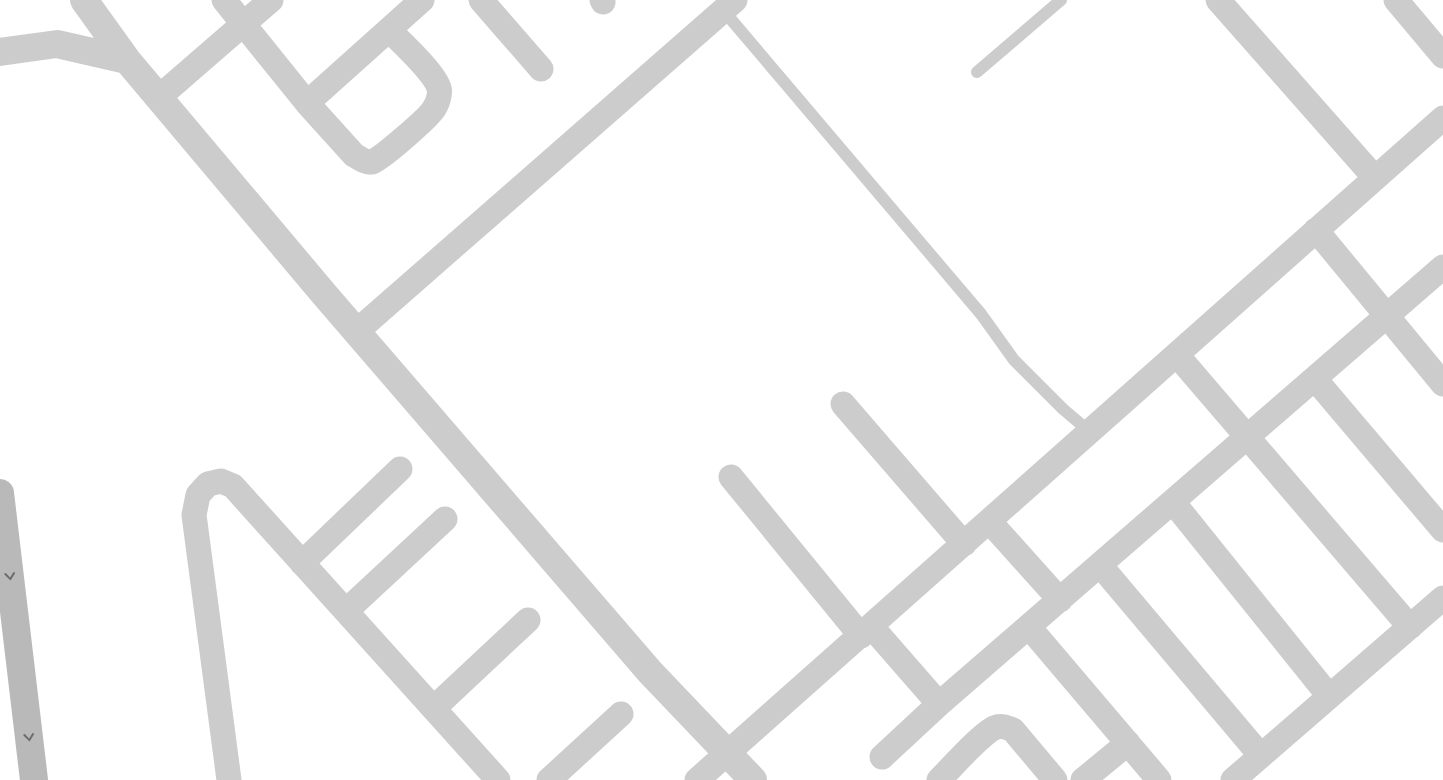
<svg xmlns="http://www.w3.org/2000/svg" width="1443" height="780" font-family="'Golos Text',sans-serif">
	<rect width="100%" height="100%" fill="#fff"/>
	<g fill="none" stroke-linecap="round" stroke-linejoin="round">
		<!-- service -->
		<path stroke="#ccc" stroke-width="12" d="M723,10L981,314L1014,360L1063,409L1090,432
			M977,72L1061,0"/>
		<!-- minor -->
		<path stroke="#ccc" stroke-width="25" d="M224,0L307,103L422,0
			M481,0L541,69
			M602,0L603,2
			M1218,0L1375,178
			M1396,0L1443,56
			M158,98L271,0
			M307,103L354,155C359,158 366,163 372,162C380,160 428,118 433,110C437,105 441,94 439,88C434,72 402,43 389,30
			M1316,230L1443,384
			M357,331L735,0
			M1177,355L1410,627
			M1315,379L1443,530
			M843,404L964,544
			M731,477L861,636
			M1173,502L1329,696
			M989,521L1060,600
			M302,563L400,469
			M1100,565L1261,756
			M346,611L445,519
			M871,626L939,704L1443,267
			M1029,627L1159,780
			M434,708L528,620
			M882,757L939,704
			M229,780L194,515L198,495L208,484L221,481L233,486L498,780
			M549,780L621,714
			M697,780L1443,118
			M939,780C952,767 979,736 994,728C1001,725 1006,727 1013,730L1055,780
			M1083,780L1128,743
			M1233,780L1443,598"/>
		<!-- tertiary -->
		<path stroke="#ccc" stroke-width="28" d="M84,0L127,60L324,294L650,672L753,780
			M0,52L57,44L127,60"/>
		<!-- secondary -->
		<path stroke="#b9b9b9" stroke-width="28" d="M0,493L34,780"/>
	</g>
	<!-- one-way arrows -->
	<defs><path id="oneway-chevron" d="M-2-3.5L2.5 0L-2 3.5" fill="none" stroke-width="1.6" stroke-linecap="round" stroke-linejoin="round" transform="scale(1.25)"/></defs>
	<g stroke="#6d6d6d">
		<use href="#oneway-chevron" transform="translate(10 576) rotate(83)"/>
		<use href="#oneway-chevron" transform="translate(29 737) rotate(83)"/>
	</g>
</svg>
